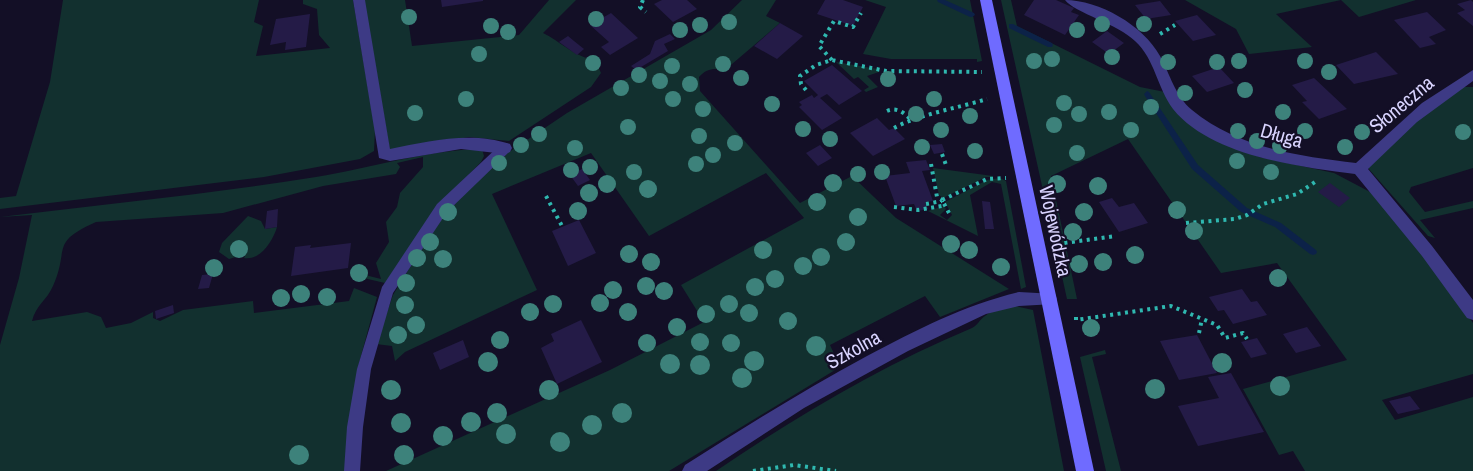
<svg xmlns="http://www.w3.org/2000/svg" width="1473" height="471" font-family="'Archivo Narrow',sans-serif">
	<rect width="100%" height="100%" fill="#130f26"/>
	<!-- green -->
	<path fill="#12302f" d="M63,0H259L254,22L263,26L256,56L330,48L319,35L317,9L303,4V0H353L375,130L374,151L360,159L264,177L0,209V198L16,196L50,82Z
		M364,0H405L412,46L519,35L549,0H576L543,33C561,42 575,57 595,60L601,73L591,87L509,141L469,137L390,151Z
		M742,0H776L766,16L780,23L725,70C714,68 707,68 699,77L700,91L800,203L852,176L896,218L1009,289L940,317L925,296L830,345L840,367L669,471H386L610,370L704,322L681,285L804,218L766,173L649,236L591,153L492,194L537,290L405,352L395,361L392,346L376,344L393,295L438,221L500,158L567,113L711,30Z
		M865,0H970L982,61L977,62V59H891L863,54L886,7Z
		M1001,0H1011L1017,26L1140,87L1165,92L1184,112L1259,157L1334,173L1372,193L1450,288L1473,323V374L1382,400L1395,420L1473,397V471H1305L1293,451L1279,455L1243,389L1347,360L1277,263L1221,273L1128,139L1051,176L1077,299H1067Z
		M1185,0H1341L1276,14L1312,47L1249,54L1236,29Z
		M1341,0H1416L1359,17Z
		M836,62L878,69L879,72L867,76L878,87L866,92L864,90L869,87L858,77L854,79Z
		M1463,87H1473V168L1411,187L1409,192L1425,212L1473,201V208L1420,220L1435,238L1428,236L1368,168L1421,117Z
		M482,149L484,156L481,162L440,204L385,283L359,277L361,274L381,279L376,263L389,242L386,222L397,207L400,193L423,167V157L397,163L400,167L396,174L323,186L223,213L96,222C49,243 70,248 53,286C47,300 36,305 32,321L87,312L101,317L106,328L131,323L153,312V318L160,321L183,310L253,301L254,313L349,301L354,288L377,297L358,367L345,471H0V345L19,278L0,281L19,278L32,215L0,217C105,204 211,194 316,177C371,168 426,150 482,149Z
		M933,168L993,176V177H986L943,198L939,195Z
		M1000,178L1006,181L1026,287L1021,289L1001,184L992,182L970,195L978,236L928,211L944,206L946,209L940,215L947,220L952,215L945,202L987,180Z
		M248,216L261,221L265,229L277,227C273,241 260,261 244,258L248,250L244,245L236,257L229,259L219,252L222,243Z
		M1015,306L1033,310L1064,471H716C797,416 881,366 972,328C978,325 979,320 985,316C993,309 1006,308 1015,306Z
		M1105,350L1106,354L1092,357L1121,471H1106L1080,357Z"/>
	<g fill="none" stroke-linecap="round" stroke-linejoin="round">
		<!-- stream -->
		<path fill="#0c2248" fill-rule="evenodd" d="M937,0H945L974,13L975,15L972,17H970L938,2Z
			M1009,24H1013L1052,43L1053,45L1052,47H1048L1009,28Z
			M1147,91L1149,92L1198,165L1247,208L1281,223L1316,250L1317,252L1316,254L1313,255L1310,254L1275,227L1241,212L1192,169L1145,96L1144,94Z"/>
	</g>
	<!-- building -->
	<path fill="#241b47" d="M441,0H483V1L442,7Z
		M662,0H687L697,9L673,22L654,4Z
		M825,0H843L863,7L853,26L817,14Z
		M1034,0H1056L1074,8L1071,12L1079,15L1065,35L1024,15Z
		M1471,0L1473,2V26L1457,13L1465,10L1457,4Z
		M1160,1L1171,15L1146,19L1135,5Z
		M1427,12L1446,30L1429,37L1436,44L1420,48L1394,20Z
		M611,13L638,38L610,55L601,47L609,42L590,25Z
		M310,14L306,47L285,50L286,42L270,45L276,19Z
		M1197,15L1216,35L1193,41L1175,21Z
		M780,23L803,36L777,59L754,46Z
		M1107,31L1124,43L1109,54L1092,42Z
		M670,34L675,39L664,44L668,51L636,70L631,66L650,54L655,41Z
		M568,36L574,41L584,49L577,55L559,42Z
		M1376,52L1398,74L1354,84L1336,65Z
		M832,65L862,91L839,105L827,94L820,98L842,118L822,130L799,107L802,105L799,102L812,95L814,98L818,95L804,81Z
		M1219,67L1234,83L1207,92L1192,76Z
		M1314,78L1347,109L1319,119L1302,102L1307,101L1292,85Z
		M877,118L889,130L894,128L905,139L873,156L850,133Z
		M942,144L945,152L934,154L930,145Z
		M820,145L832,158L818,166L806,153Z
		M926,160L930,170L922,171L933,201L925,202L928,209L917,211L914,204L896,206L885,176L910,173L906,162Z
		M582,169L590,180L578,186L570,175Z
		M1330,183L1350,198L1339,207L1318,192Z
		M1112,198L1119,207L1134,203L1148,223L1119,232L1099,202Z
		M982,201L990,202L994,229H985Z
		M278,209L277,227L265,229L267,211Z
		M579,220L596,253L568,266L552,231Z
		M351,243L348,268L291,276L295,247L311,245L310,248Z
		M213,274L209,288L198,289L202,275Z
		M1242,289L1251,302L1257,301L1267,315L1233,324L1224,310L1218,311L1209,297Z
		M173,305L174,313L156,319L155,311Z
		M581,320L602,362L557,384L541,348L554,341L551,334Z
		M1307,327L1321,346L1296,353L1283,334Z
		M1197,335L1217,373L1179,380L1160,341Z
		M1257,338L1267,354L1251,358L1241,342Z
		M463,340L469,357L440,370L433,353Z
		M1231,373L1264,432L1198,446L1178,406L1219,398L1208,377Z
		M1410,396L1420,409L1398,414L1389,401Z"/>
	<g fill="none" stroke-linecap="round" stroke-linejoin="round">
		<!-- path -->
		<path stroke="#2fb8b0" stroke-width="4" stroke-dasharray="3 4.5" stroke-linecap="butt" d="M643,0L640,7L646,12
			M1160,34L1175,25
			M832,60L819,46L834,21L853,27L861,13
			M806,90L801,84L800,76L816,65L832,60L886,71L982,72
			M887,111C896,107 904,112 910,119
			M894,128C920,114 958,108 987,99
			M942,154L946,165
			M931,164L937,197L942,200
			M546,196L562,226
			M926,204L942,201
			M894,207L918,210L942,206V201
			M949,213L942,200L987,179L1006,178
			M1186,223L1235,219L1247,215L1263,204L1297,194L1315,182
			M1057,244L1116,236
			M1076,317V320L1171,306L1217,325L1225,338L1243,333L1247,339
			M1199,333L1202,319
			M753,471L794,465L836,471"/>
		<!-- lane -->
		<path fill="#3d3a85" fill-rule="evenodd" d="M505,143L509,144L511,148L509,152L447,212L393,293L371,369L363,427L360,471H344L347,427L357,369L382,287L437,204L501,144Z"/>
		<!-- street -->
		<path fill="#3d3a85" fill-rule="evenodd" d="M353,0H365L390,149C429,141 471,131 510,144L512,148L510,152L505,154L461,149L390,161L379,158Z
			M1065,0C1099,0 1143,25 1160,56C1170,74 1175,96 1192,110C1238,148 1299,156 1356,163L1422,103L1473,70V81L1417,122L1368,169L1432,246L1473,300V320L1467,318L1422,256L1355,174C1299,167 1211,156 1173,109C1157,88 1155,59 1135,41C1118,24 1075,13 1065,0Z
			M1019,292L1055,294L1057,299L1055,304L1019,306L986,314L908,351L804,408L707,471H682L685,465C745,427 804,390 867,356C916,330 965,305 1019,292Z"/>
		<!-- secondary -->
		<path fill="#6f6bff" fill-rule="evenodd" d="M980,0H992L1094,471H1076Z"/>
	</g>
	<!-- trees -->
	<g fill="#3d827b">
		<circle cx="409" cy="17" r="8"/>
		<circle cx="596" cy="19" r="8"/>
		<circle cx="729" cy="22" r="8"/>
		<circle cx="1102" cy="24" r="8"/>
		<circle cx="1144" cy="24" r="8"/>
		<circle cx="700" cy="25" r="8"/>
		<circle cx="491" cy="26" r="8"/>
		<circle cx="680" cy="30" r="8"/>
		<circle cx="1077" cy="30" r="8"/>
		<circle cx="508" cy="32" r="8"/>
		<circle cx="479" cy="54" r="8"/>
		<circle cx="1112" cy="57" r="8"/>
		<circle cx="1052" cy="59" r="8"/>
		<circle cx="1034" cy="61" r="8"/>
		<circle cx="1239" cy="61" r="8"/>
		<circle cx="1305" cy="61" r="8"/>
		<circle cx="1168" cy="62" r="8"/>
		<circle cx="1217" cy="62" r="8"/>
		<circle cx="593" cy="63" r="8"/>
		<circle cx="723" cy="64" r="8"/>
		<circle cx="672" cy="66" r="8"/>
		<circle cx="1329" cy="72" r="8"/>
		<circle cx="639" cy="75" r="8"/>
		<circle cx="741" cy="78" r="8"/>
		<circle cx="888" cy="79" r="8"/>
		<circle cx="660" cy="81" r="8"/>
		<circle cx="690" cy="84" r="8"/>
		<circle cx="621" cy="88" r="8"/>
		<circle cx="1245" cy="90" r="8"/>
		<circle cx="1185" cy="93" r="8"/>
		<circle cx="466" cy="99" r="8"/>
		<circle cx="673" cy="99" r="8"/>
		<circle cx="934" cy="99" r="8"/>
		<circle cx="1064" cy="103" r="8"/>
		<circle cx="772" cy="104" r="8"/>
		<circle cx="1151" cy="107" r="8"/>
		<circle cx="703" cy="109" r="8"/>
		<circle cx="1109" cy="112" r="8"/>
		<circle cx="1283" cy="112" r="8"/>
		<circle cx="415" cy="113" r="8"/>
		<circle cx="916" cy="114" r="8"/>
		<circle cx="1079" cy="114" r="8"/>
		<circle cx="970" cy="116" r="8"/>
		<circle cx="1054" cy="125" r="8"/>
		<circle cx="628" cy="127" r="8"/>
		<circle cx="803" cy="129" r="8"/>
		<circle cx="941" cy="130" r="8"/>
		<circle cx="1131" cy="130" r="8"/>
		<circle cx="1238" cy="131" r="8"/>
		<circle cx="1305" cy="131" r="8"/>
		<circle cx="1362" cy="132" r="8"/>
		<circle cx="1463" cy="132" r="8"/>
		<circle cx="539" cy="134" r="8"/>
		<circle cx="699" cy="136" r="8"/>
		<circle cx="830" cy="139" r="8"/>
		<circle cx="1257" cy="141" r="8"/>
		<circle cx="735" cy="143" r="8"/>
		<circle cx="521" cy="145" r="8"/>
		<circle cx="1280" cy="146" r="8"/>
		<circle cx="922" cy="147" r="8"/>
		<circle cx="1345" cy="147" r="8"/>
		<circle cx="575" cy="148" r="8"/>
		<circle cx="975" cy="151" r="8"/>
		<circle cx="1077" cy="153" r="8"/>
		<circle cx="713" cy="155" r="8"/>
		<circle cx="1237" cy="161" r="8"/>
		<circle cx="499" cy="163" r="8"/>
		<circle cx="696" cy="164" r="8"/>
		<circle cx="590" cy="167" r="8"/>
		<circle cx="571" cy="170" r="8"/>
		<circle cx="634" cy="172" r="8"/>
		<circle cx="882" cy="172" r="8"/>
		<circle cx="1271" cy="172" r="8"/>
		<circle cx="858" cy="174" r="8"/>
		<circle cx="833" cy="183" r="9"/>
		<circle cx="607" cy="184" r="9"/>
		<circle cx="1057" cy="184" r="9"/>
		<circle cx="1098" cy="186" r="9"/>
		<circle cx="648" cy="189" r="9"/>
		<circle cx="589" cy="193" r="9"/>
		<circle cx="817" cy="202" r="9"/>
		<circle cx="1177" cy="210" r="9"/>
		<circle cx="578" cy="211" r="9"/>
		<circle cx="448" cy="212" r="9"/>
		<circle cx="1084" cy="212" r="9"/>
		<circle cx="858" cy="217" r="9"/>
		<circle cx="1194" cy="231" r="9"/>
		<circle cx="1073" cy="232" r="9"/>
		<circle cx="430" cy="242" r="9"/>
		<circle cx="846" cy="242" r="9"/>
		<circle cx="951" cy="244" r="9"/>
		<circle cx="239" cy="249" r="9"/>
		<circle cx="763" cy="250" r="9"/>
		<circle cx="969" cy="250" r="9"/>
		<circle cx="629" cy="254" r="9"/>
		<circle cx="1135" cy="255" r="9"/>
		<circle cx="821" cy="257" r="9"/>
		<circle cx="417" cy="258" r="9"/>
		<circle cx="443" cy="259" r="9"/>
		<circle cx="651" cy="262" r="9"/>
		<circle cx="1103" cy="262" r="9"/>
		<circle cx="1079" cy="264" r="9"/>
		<circle cx="803" cy="266" r="9"/>
		<circle cx="1001" cy="267" r="9"/>
		<circle cx="214" cy="268" r="9"/>
		<circle cx="359" cy="273" r="9"/>
		<circle cx="1278" cy="278" r="9"/>
		<circle cx="775" cy="279" r="9"/>
		<circle cx="406" cy="283" r="9"/>
		<circle cx="646" cy="286" r="9"/>
		<circle cx="755" cy="287" r="9"/>
		<circle cx="613" cy="290" r="9"/>
		<circle cx="664" cy="291" r="9"/>
		<circle cx="301" cy="294" r="9"/>
		<circle cx="327" cy="297" r="9"/>
		<circle cx="281" cy="298" r="9"/>
		<circle cx="600" cy="303" r="9"/>
		<circle cx="553" cy="304" r="9"/>
		<circle cx="729" cy="304" r="9"/>
		<circle cx="405" cy="305" r="9"/>
		<circle cx="530" cy="312" r="9"/>
		<circle cx="628" cy="312" r="9"/>
		<circle cx="749" cy="313" r="9"/>
		<circle cx="706" cy="314" r="9"/>
		<circle cx="788" cy="321" r="9"/>
		<circle cx="416" cy="325" r="9"/>
		<circle cx="677" cy="327" r="9"/>
		<circle cx="1091" cy="328" r="9"/>
		<circle cx="398" cy="335" r="9"/>
		<circle cx="500" cy="340" r="9"/>
		<circle cx="700" cy="342" r="9"/>
		<circle cx="647" cy="343" r="9"/>
		<circle cx="731" cy="343" r="9"/>
		<circle cx="816" cy="346" r="10"/>
		<circle cx="754" cy="361" r="10"/>
		<circle cx="488" cy="362" r="10"/>
		<circle cx="1222" cy="363" r="10"/>
		<circle cx="670" cy="364" r="10"/>
		<circle cx="700" cy="365" r="10"/>
		<circle cx="742" cy="378" r="10"/>
		<circle cx="1280" cy="386" r="10"/>
		<circle cx="1155" cy="389" r="10"/>
		<circle cx="391" cy="390" r="10"/>
		<circle cx="549" cy="390" r="10"/>
		<circle cx="497" cy="413" r="10"/>
		<circle cx="622" cy="413" r="10"/>
		<circle cx="471" cy="422" r="10"/>
		<circle cx="401" cy="423" r="10"/>
		<circle cx="592" cy="425" r="10"/>
		<circle cx="506" cy="434" r="10"/>
		<circle cx="443" cy="436" r="10"/>
		<circle cx="560" cy="442" r="10"/>
		<circle cx="299" cy="455" r="10"/>
		<circle cx="404" cy="455" r="10"/>
	</g>
	<g text-anchor="middle" dominant-baseline="central" stroke-width="4.5" stroke-linejoin="round" paint-order="stroke">
		<!-- street labels -->
		<g font-size="20" fill="#d9d4ff" stroke="#130f26">
			<text transform="translate(1401 104) rotate(-40)">Słoneczna</text>
			<text transform="translate(1282 135) rotate(16)">Długa</text>
			<text transform="translate(1056 231) rotate(78)">Wojewódzka</text>
			<text transform="translate(853 349) rotate(-29)">Szkolna</text>
		</g>
	</g>
</svg>
